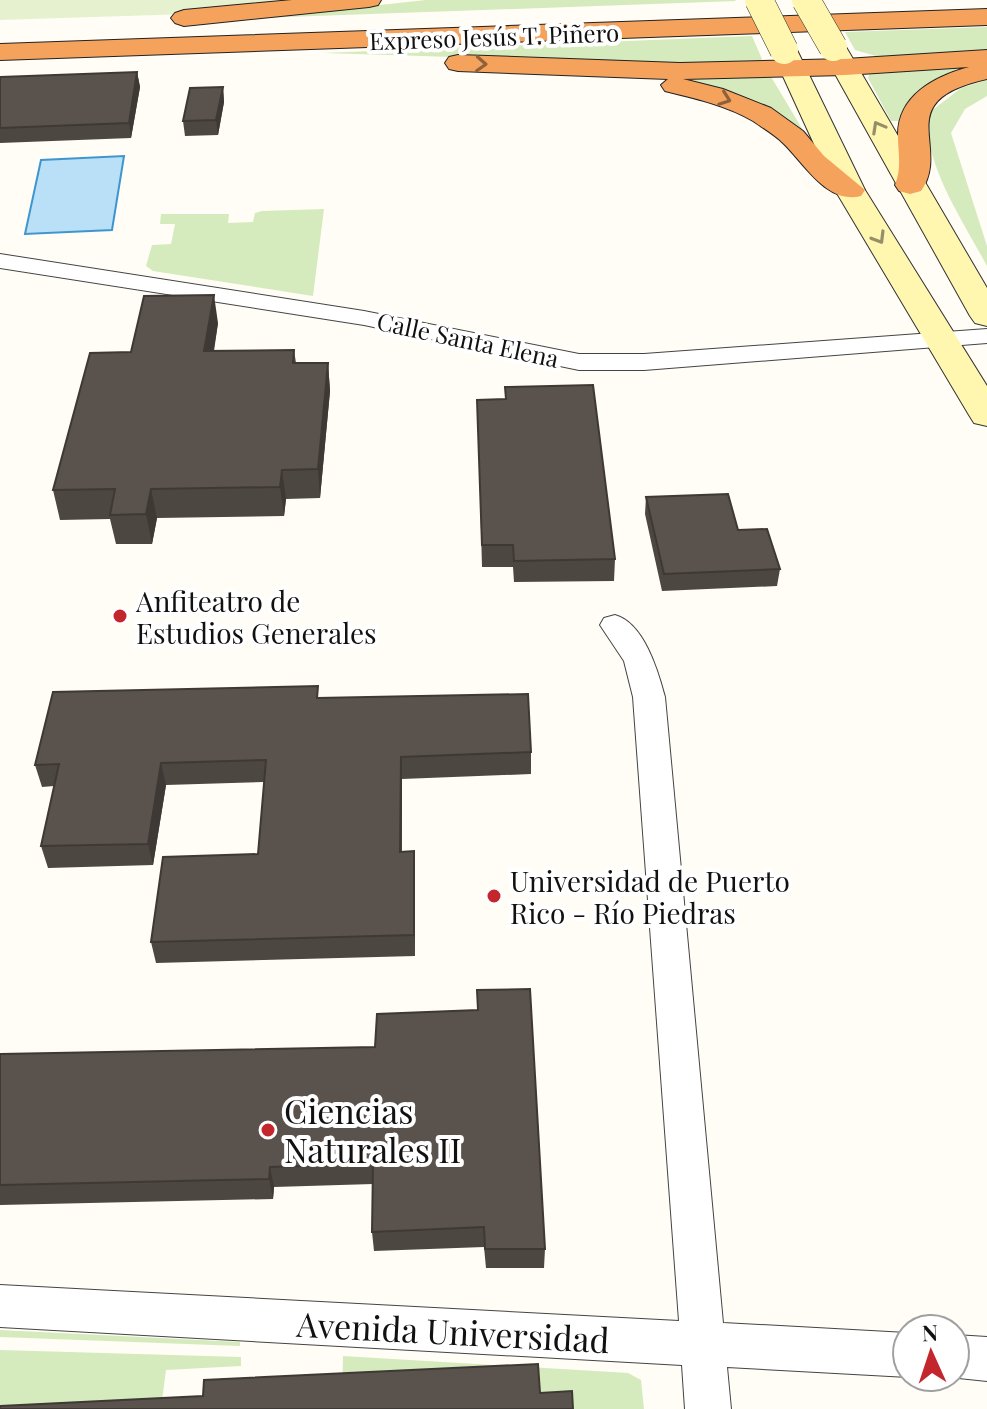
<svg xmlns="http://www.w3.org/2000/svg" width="987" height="1409" font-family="'Playfair Display',serif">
	<rect width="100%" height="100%" fill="#fffdf5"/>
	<!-- green -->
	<path fill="#d5ebbd" d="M426,0H735L736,1L259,18Z
		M987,27V51L883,58L855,50L845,32Z
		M752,36L762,59L759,62L680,64L323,53Z
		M968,65L900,121H891L868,78L870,73Z
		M770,75L813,147L682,83L680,76Z
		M987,80V96L965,109L951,133L987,246V266C962,219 927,170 926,115L961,88Z
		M324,209L313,296L153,271L146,266L152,245L171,244L175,224H160L161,214H229L228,223L253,222L255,213L262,211Z
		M0,1330L240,1342V1346L0,1337Z
		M0,1350L241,1357V1366L166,1370L161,1409H0Z
		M343,1356L628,1373L641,1380L644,1409H538L342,1398Z"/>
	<!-- pitch -->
	<path fill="#e6f2cf" d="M0,0H325L220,13L0,20Z"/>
	<!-- water -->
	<path fill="#b9e0f7" stroke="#3f96cf" stroke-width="2" d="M124,156L112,230L25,234L41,160Z"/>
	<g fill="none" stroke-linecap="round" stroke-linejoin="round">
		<defs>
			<path id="minor" d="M0,254L364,311L579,354H644L987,329V343L644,370H579L364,325L0,268Z
				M615,615C644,623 658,671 665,697L723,1323L907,1333L908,1377L727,1367L731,1409H685L682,1365L0,1327V1285L679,1321L633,697L624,661L600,625L604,618Z
				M955,1335L987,1337V1381L949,1377H955Z"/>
			<path id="secondary" d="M833,39L842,41L846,47L987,288V326L975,323L970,316L820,47L824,41Z
				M784,42L793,44L797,50L865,190L987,386V426L974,423L969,415L835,190L771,50L775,44Z"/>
			<path id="motorway" d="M292,0H381L378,5L369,7L184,26L175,23L171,18L175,13L184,10Z
				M987,9V25L0,60V44Z
				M987,50V79C888,101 952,146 921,191L910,194L899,191L895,185C902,167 898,154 898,136C897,95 936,76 969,67L845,75L683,79L723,89L771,108L803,131L824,156L865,190L861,196C827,205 804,163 783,143C775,135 763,128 753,121C728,106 694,98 665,91L661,85L668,79L458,71L449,69L445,63L449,57L458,55L680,63L845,59Z"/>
		</defs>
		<!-- minor casing -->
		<use href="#minor" stroke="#444" stroke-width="2"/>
		<!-- secondary casing -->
		<use href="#secondary" stroke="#333" stroke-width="2"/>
		<!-- motorway casing -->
		<use href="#motorway" stroke="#222" stroke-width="2"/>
		<!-- minor -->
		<use href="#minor" fill="#fff" fill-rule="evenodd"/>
		<!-- secondary -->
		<use href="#secondary" fill="#fff6b0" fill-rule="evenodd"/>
		<!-- motorway -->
		<use href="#motorway" fill="#f5a25d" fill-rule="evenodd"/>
		<defs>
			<path id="secondary-bridge" d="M759,0L784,50
				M806,0L833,47"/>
		</defs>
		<!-- secondary-bridge casing -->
		<use href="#secondary-bridge" stroke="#333" stroke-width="29" stroke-linecap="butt"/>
		<!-- secondary-bridge -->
		<use href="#secondary-bridge" stroke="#fff6b0" stroke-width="28"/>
	</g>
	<!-- wall -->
	<path fill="#4d4742" d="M137,72L140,87L131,138L0,143V77Z
		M223,87L224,102L218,135L185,136L183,121Z
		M218,323L214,351L294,350L296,363H328L330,391L320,498L286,499L284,516L157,518L152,544H116L110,519L60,520L53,490L131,352Z
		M505,387L615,559L614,581L514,582L513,567H482L478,421L505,399Z
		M646,497L738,530L780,569L777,586L662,591L645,514Z
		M320,698L531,752V774L402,779V852L414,851L415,956L156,963L151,942L258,854L264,782L166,785L153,865L48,868L41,846L54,786L42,787L35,765Z
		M477,990L545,1249L544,1268H486L484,1247L374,1251L372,1232L373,1184L274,1187L273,1199L0,1205V1054L375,1047L477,1010Z"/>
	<!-- shaded-wall -->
	<path fill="#3f3936" d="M137,72L140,87L131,138L129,123Z
		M223,87L224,102L218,135L216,120Z
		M214,295L218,323L209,379L204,351Z
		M328,363L330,391L320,498L318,469Z
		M282,470L286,499L284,516L280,487Z
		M151,489L157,518L152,544L146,514Z
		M401,757L402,779L401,873L400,852Z
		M161,763L166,785L153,865L148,844Z
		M414,851L415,873V956L414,935Z
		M270,1167L274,1187L273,1199L269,1179Z"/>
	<!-- building -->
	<path fill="#5a524d" stroke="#3f3936" stroke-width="2" d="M137,72L129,123L0,128V77Z
		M223,87L216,120L183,121L190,88Z
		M214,295L204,351L294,350L293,363H328L318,469L282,470L280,487L151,489L146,514L110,515L115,489L53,490L90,353L131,352L144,296Z
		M593,385L615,559L514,561L513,545H482L477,400L506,399L505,387Z
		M728,494L738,530L767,529L780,569L664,574L646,497Z
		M318,686L317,698L528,694L531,752L401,757L400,852L414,851V935L151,942L163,857L258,854L266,760L161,763L148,844L41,846L59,764L35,765L53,692Z
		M530,989L545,1249H485L484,1227L372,1232L373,1164L270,1167L269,1179L0,1185V1054L375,1047L377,1014L478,1010L477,990Z
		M538,1364L540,1393L572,1391L573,1409H0V1406L203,1396L204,1380Z"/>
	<!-- one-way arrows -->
	<defs><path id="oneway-chevron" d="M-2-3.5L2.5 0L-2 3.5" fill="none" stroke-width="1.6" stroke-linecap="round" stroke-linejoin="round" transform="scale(2)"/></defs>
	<g stroke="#8e613b">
		<use href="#oneway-chevron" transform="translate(481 64) rotate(3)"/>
		<use href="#oneway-chevron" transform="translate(725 99) rotate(20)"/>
	</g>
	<g stroke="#948f68">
		<use href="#oneway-chevron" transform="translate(878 127) rotate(-119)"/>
		<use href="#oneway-chevron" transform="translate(879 238) rotate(59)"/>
	</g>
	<!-- markers -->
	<g fill="#c4262e" stroke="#fff" stroke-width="3">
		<circle cx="120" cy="616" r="8"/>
		<circle cx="494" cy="896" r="8"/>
		<circle cx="268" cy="1130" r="8"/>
	</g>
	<g text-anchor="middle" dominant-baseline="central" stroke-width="8" stroke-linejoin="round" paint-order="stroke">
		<!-- far-street labels -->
		<g font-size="24" fill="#111" stroke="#fff">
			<text transform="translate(494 36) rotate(-2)">Expreso Jesús T. Piñero</text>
			<text transform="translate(468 339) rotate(12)">Calle Santa Elena</text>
		</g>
		<!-- poi labels -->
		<g font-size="28" fill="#111" stroke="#fff" text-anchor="start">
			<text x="136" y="600">Anfiteatro de<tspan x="136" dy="32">Estudios Generales</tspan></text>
			<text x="510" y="880">Universidad de Puerto<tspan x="510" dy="32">Rico - Río Piedras</tspan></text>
		</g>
		<!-- near-poi labels -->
		<g font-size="34" fill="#111" stroke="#fff" text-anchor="start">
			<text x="284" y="1110">Ciencias<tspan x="284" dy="39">Naturales II</tspan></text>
		</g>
		<!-- near-street labels -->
		<g font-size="34" fill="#111" stroke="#fff">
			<text transform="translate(453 1331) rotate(3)">Avenida Universidad</text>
		</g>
	</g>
	<!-- north arrow -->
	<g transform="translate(931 1353) rotate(357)"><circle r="38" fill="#ffffff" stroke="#a0a0a0" stroke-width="2"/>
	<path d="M0-6L14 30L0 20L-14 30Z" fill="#c4262e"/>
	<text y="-12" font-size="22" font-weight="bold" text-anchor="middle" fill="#111111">N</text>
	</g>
</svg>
